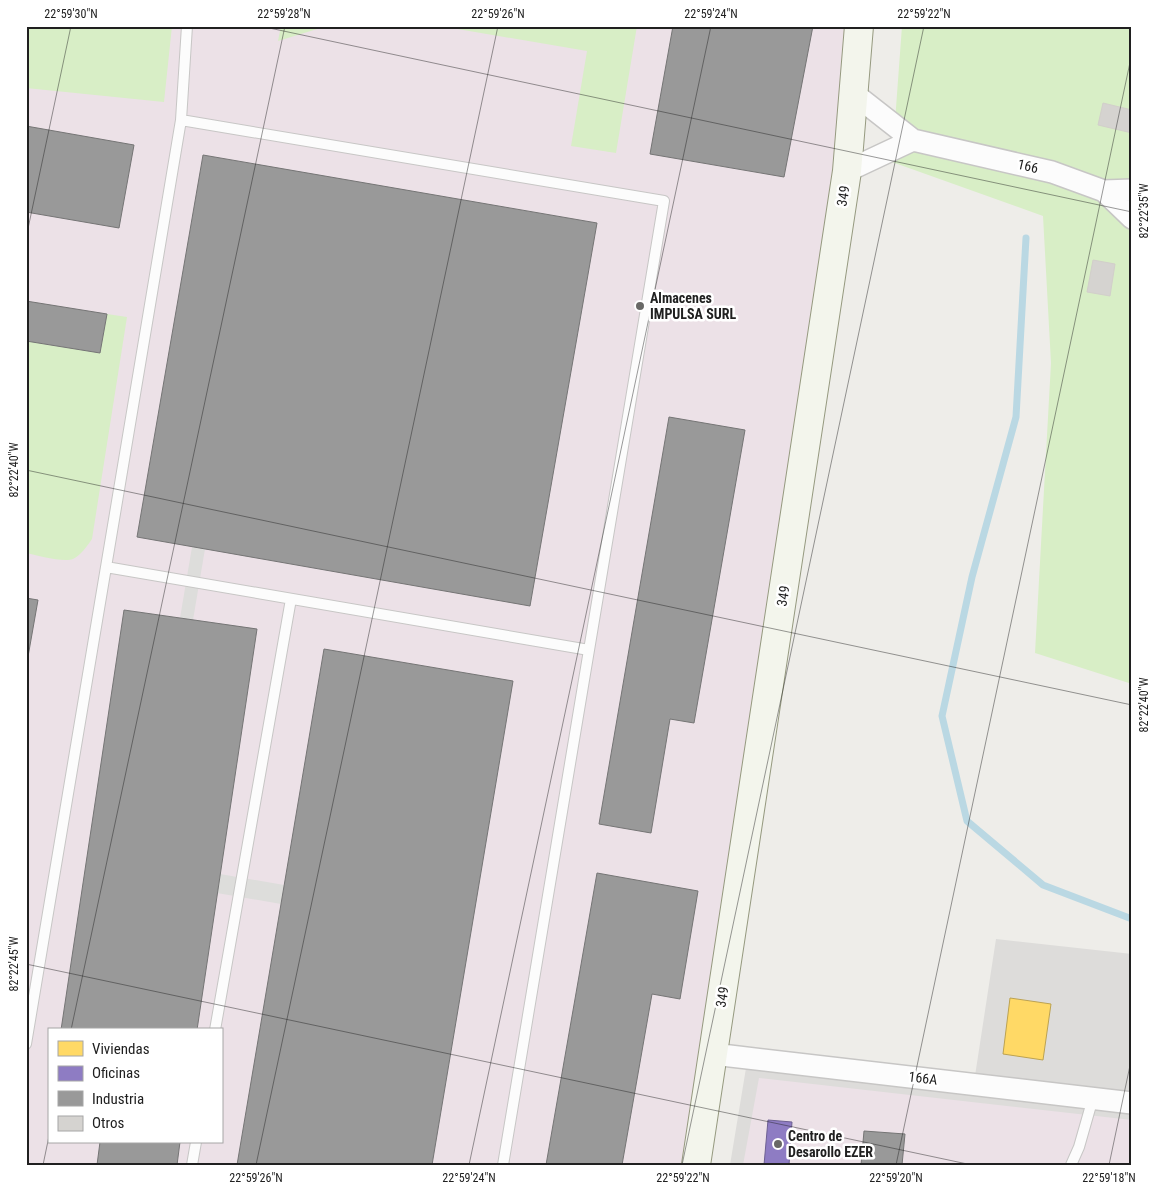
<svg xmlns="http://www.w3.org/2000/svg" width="1158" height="1191" font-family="'Roboto Condensed',sans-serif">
	<rect width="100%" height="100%" fill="#eeede9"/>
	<!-- residential -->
	<path fill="#dddcda" d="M996,939L1132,954V1165H730L747,1062L973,1089Z"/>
	<!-- industrial -->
	<path fill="#ece1e7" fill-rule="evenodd" d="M26,26H859L688,1165H26ZM49,1030H221V1142H49Z
		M759,1078L1132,1120V1165H743Z"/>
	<!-- grass -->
	<path fill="#d8eec6" d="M26,26H172L164,102L26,88Z
		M281,26H327L278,41Z
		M440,26H637L616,153L571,146L587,51Z
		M902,26H1132V684L1035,653L1051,363L1043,216L892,162Z
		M107,314L127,317L92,539C88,545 80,556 73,559C64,563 36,555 26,553V341L100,353Z"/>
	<!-- pier -->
	<path fill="#dddddb" d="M192,547L205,549L193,620L180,618Z
		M220,874L284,885L281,904L217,893Z"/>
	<!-- homes -->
	<path fill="#ffd966" stroke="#bca251" d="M1010,998L1051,1004L1043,1060L1003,1054Z"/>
	<!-- offices -->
	<path fill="#8e7cc3" stroke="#6d6092" d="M768,1120L792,1122L789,1165H764Z"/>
	<!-- industry -->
	<path fill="#999" stroke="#757575" d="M673,26H813L784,177L650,154Z
		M26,126L134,145L119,228L26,212Z
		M203,155L597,223L530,606L137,537Z
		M26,301L107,314L100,353L26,341Z
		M669,417L745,430L694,723L670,719L651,833L599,824Z
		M26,598L38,600L26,668Z
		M124,610L257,629L197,1030H61Z
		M324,649L513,681L432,1165H237Z
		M597,873L698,891L680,999L652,994L622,1165H546Z
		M864,1131L905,1134L902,1165H861Z
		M100,1142H180L177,1165H97Z"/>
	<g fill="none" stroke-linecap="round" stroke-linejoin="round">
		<!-- stream -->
		<path stroke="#bad8e3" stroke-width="7" d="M1026,238L1016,417L972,577L942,716L967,821L1043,885L1132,919"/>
	</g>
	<!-- building -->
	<path fill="#d5d3d0" stroke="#d2cfca" d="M1103,103L1132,110V133L1098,125Z
		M1093,260L1115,264L1110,296L1087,292Z"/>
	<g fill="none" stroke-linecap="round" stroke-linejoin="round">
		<defs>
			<path id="lane" d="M181,120L187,26
				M106,567L589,650
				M215,1030L291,599
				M26,1044L181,120L664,201L503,1165
				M192,1165L196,1142
				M1071,1165L1079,1147L1093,1098"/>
			<path id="street" d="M853,93L913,140
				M847,171L913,140L1052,172L1104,191L1132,218
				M1104,191L1132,190
				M713,1054L1132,1103"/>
			<path id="secondary" d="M696,1165L847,171L859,26"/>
		</defs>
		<!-- lane casing -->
		<use href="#lane" stroke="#c7c6c5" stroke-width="12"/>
		<!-- street casing -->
		<use href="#street" stroke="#c7c6c5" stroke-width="24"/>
		<!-- secondary casing -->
		<use href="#secondary" stroke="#95997f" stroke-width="30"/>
		<!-- lane -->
		<use href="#lane" stroke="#fcfcfc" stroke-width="10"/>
		<!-- street -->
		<use href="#street" stroke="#fcfcfc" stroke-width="21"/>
		<!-- secondary -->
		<use href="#secondary" stroke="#f3f5ec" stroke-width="28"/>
	</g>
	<!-- ticks -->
	<path fill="none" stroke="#202020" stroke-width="1" stroke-opacity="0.45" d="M260,26L1132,212M26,238L71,26M26,470L1132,705M26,964L972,1165M71,1030L285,26M43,1165L49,1136M256,1165L498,26M469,1165L711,26M682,1165L924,26M896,1165L1132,53M1109,1165L1132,1056"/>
	<!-- markers -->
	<g fill="#686866" stroke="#fff" stroke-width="2">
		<circle cx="640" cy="306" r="5"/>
		<circle cx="778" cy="1144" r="5"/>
	</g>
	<g text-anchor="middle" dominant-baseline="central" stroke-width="5" stroke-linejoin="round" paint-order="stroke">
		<!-- street labels -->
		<g font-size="14" fill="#202020" stroke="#fff">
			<text transform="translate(1028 166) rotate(13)">166</text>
			<text transform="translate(843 196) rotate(-81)">349</text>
			<text transform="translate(783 596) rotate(-81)">349</text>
			<text transform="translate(722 997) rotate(-81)">349</text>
			<text transform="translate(923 1078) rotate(7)">166A</text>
		</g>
		<!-- poi labels -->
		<g font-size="14" font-weight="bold" fill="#202020" stroke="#fff" text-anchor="start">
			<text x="650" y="298">Almacenes<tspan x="650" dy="16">IMPULSA SURL</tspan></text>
			<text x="788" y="1136">Centro de<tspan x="788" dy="16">Desarollo EZER</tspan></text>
		</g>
	</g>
	<!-- border -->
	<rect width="1158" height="1191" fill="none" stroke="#ffffff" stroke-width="55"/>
	<!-- legend -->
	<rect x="48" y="1028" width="175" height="115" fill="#ffffff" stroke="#a6a6a6"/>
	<rect x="58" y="1041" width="25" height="15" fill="#ffd966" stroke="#a6a6a6"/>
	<text x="92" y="1054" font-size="15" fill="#202020">Viviendas</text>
	<rect x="58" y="1066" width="25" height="15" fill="#8e7cc3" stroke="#a6a6a6"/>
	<text x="92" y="1078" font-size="15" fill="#202020">Oficinas</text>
	<rect x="58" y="1091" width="25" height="15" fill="#999999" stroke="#a6a6a6"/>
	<text x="92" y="1104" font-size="15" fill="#202020">Industria</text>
	<rect x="58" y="1116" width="25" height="15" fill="#d5d3d0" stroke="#a6a6a6"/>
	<text x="92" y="1128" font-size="15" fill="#202020">Otros</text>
	<rect x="28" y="28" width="1102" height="1136" fill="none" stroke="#202020" stroke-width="2"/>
	<g font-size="12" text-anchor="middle" fill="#202020">
		<text x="71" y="18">22°59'30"N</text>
		<text x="284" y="18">22°59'28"N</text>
		<text x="498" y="18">22°59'26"N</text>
		<text x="711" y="18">22°59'24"N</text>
		<text x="924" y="18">22°59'22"N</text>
		<text transform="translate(1144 211) rotate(-90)" y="4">82°22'35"W</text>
		<text transform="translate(14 470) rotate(-90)" y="4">82°22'40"W</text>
		<text transform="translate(1144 705) rotate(-90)" y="4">82°22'40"W</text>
		<text transform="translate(14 964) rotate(-90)" y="4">82°22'45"W</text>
		<text x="256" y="1182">22°59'26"N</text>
		<text x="469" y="1182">22°59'24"N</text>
		<text x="683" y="1182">22°59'22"N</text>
		<text x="896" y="1182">22°59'20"N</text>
		<text x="1109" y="1182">22°59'18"N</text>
	</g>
</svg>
